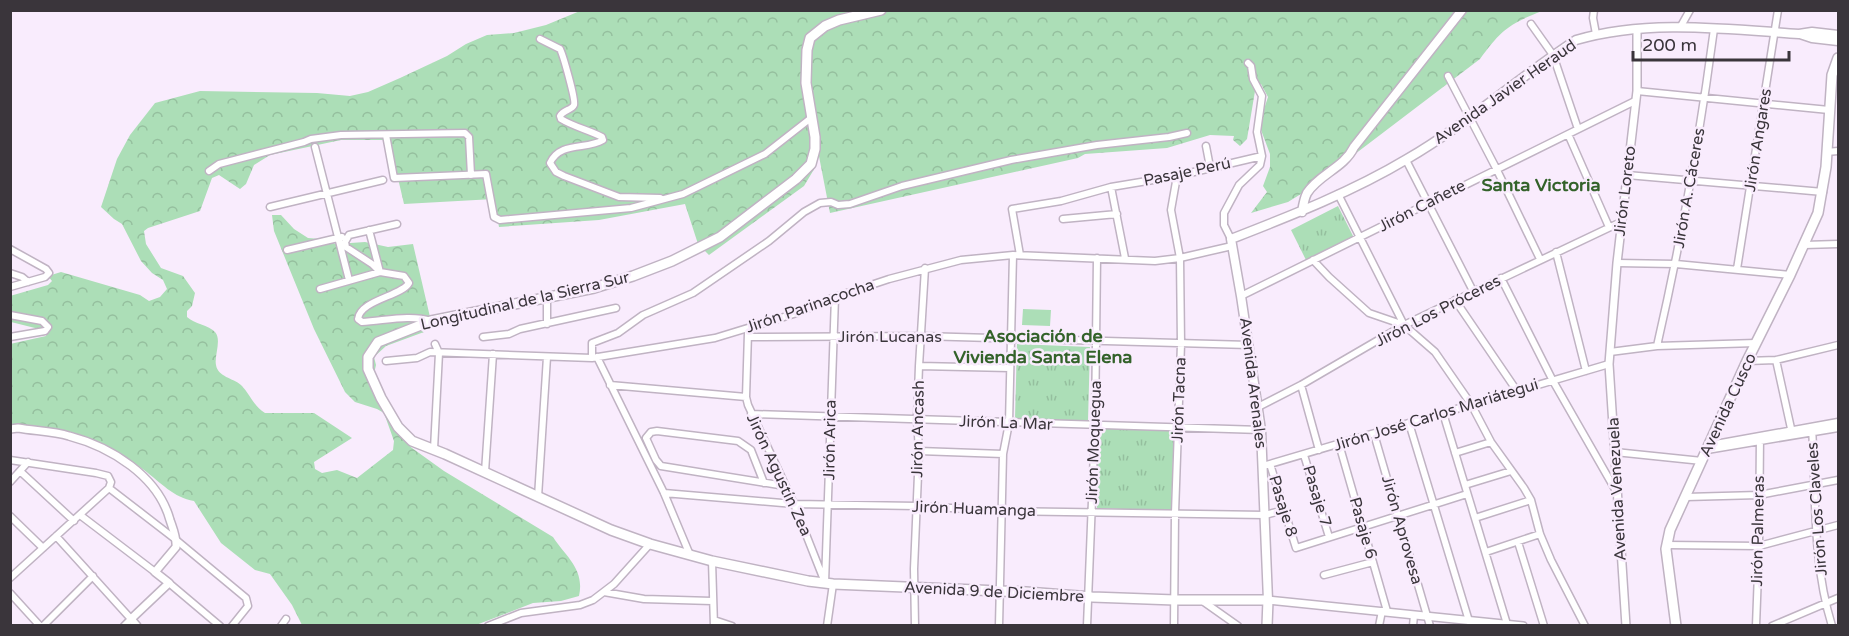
<svg xmlns="http://www.w3.org/2000/svg" width="1849" height="636" font-family="'Varela Round',sans-serif">
	<defs>
		<pattern id="forest-crowns" width="20" height="18" patternUnits="userSpaceOnUse" patternTransform="scale(1.5)"><rect width="20" height="18" fill="#acdeb7"/><path d="M2 6a3 3 0 1 1 6 0M12 15a3 3 0 1 1 6 0" fill="none" stroke="#95bf9e"/></pattern>
		<pattern id="park-tufts" width="24" height="20" patternUnits="userSpaceOnUse" patternTransform="scale(1.5)"><rect width="24" height="20" fill="#acdeb7"/><path d="M3 7l-1-3M5 7V3M7 7l1-3M15 17l-1-3M17 17v-4M19 17l1-3" fill="none" stroke="#95bf9e"/></pattern>
	</defs>
	<rect width="100%" height="100%" fill="#f9ecfd"/>
	<!-- grass -->
	<path fill="#acdeb7" d="M1023,309L1051,310L1050,326L1022,325Z"/>
	<!-- forest -->
	<path fill="url(#forest-crowns)" d="M580,11H1542C1509,24 1501,30 1480,59L1309,189L1288,202L1251,213L1267,192L1263,186L1270,167V154L1261,130V118L1268,97L1261,84L1256,85L1247,139L1240,146L1233,140L1234,136L1210,135L1167,148L1085,154L1078,158L830,213L817,146L816,166L804,186L709,255L698,244L685,204L599,220L499,227L494,199L404,204L389,140H341L270,155L254,165L246,184L240,189L219,175L212,178L200,211L148,228L144,231L146,244L161,268L183,276L195,293L192,306L187,311V317C194,324 209,325 215,332C222,340 214,356 216,365C218,377 233,378 241,385C250,394 254,407 265,413H314L352,438L314,462L315,469L322,473L337,470L357,478L393,450L394,441L384,413L377,409L355,402L345,392L314,329L274,231L272,215H281L294,229L308,238L321,239L336,244L365,242L388,247L413,244L430,317L424,332L386,346L374,357L376,365L372,382L400,436L412,448L444,471L553,537C566,557 585,569 579,596L561,601L533,603L476,625H302L292,605L270,574L255,570L221,543L194,501C174,498 160,482 144,470C105,441 59,425 11,427L10,344L46,336L47,331L11,322L10,296L48,285L52,281L48,276L61,272L140,295L149,301L160,297L167,289L163,280L152,273L141,261L122,224L114,219L101,207L117,159L130,135L155,103L200,91L317,93L350,96L368,92L400,78L447,56L466,44L487,35L514,33L546,25Z"/>
	<!-- park -->
	<path fill="url(#park-tufts)" d="M1338,206L1356,242L1309,266L1291,230Z
		M1017,344L1090,347L1088,421L1015,418Z
		M1099,428L1174,430L1171,511L1097,508Z"/>
	<g fill="none" stroke-linecap="round" stroke-linejoin="round">
		<defs>
			<path id="minor" d="M1594,10L1593,18L1596,34
				M1531,24L1553,55L1578,129
				M1681,26L1690,10
				M540,39L560,49C563,55 576,100 574,105C572,110 563,110 560,116L561,119C574,127 589,130 602,137L603,140C587,150 560,141 550,163L556,172L564,176L619,197L660,198
				M1448,76L1496,168L1540,259
				M1637,91L1829,110
				M1568,134L1609,227
				M386,135L394,178L486,174L494,217L500,220L631,208L683,194L765,154L811,118
				M1206,146L1210,167
				M315,147L349,280
				M1826,152L1838,151
				M1406,160L1473,291
				M209,171L219,164L304,142L311,139L341,135L465,133L469,137L471,175
				M1627,175L1823,192
				M1338,194L1404,325L1435,352L1471,404L1491,442L1524,488L1531,500L1540,534L1551,560L1585,626
				M270,207L383,180
				M1063,219L1117,214
				M397,224L349,235L345,242L346,247L372,264L380,272L404,276L409,283C402,296 360,300 358,319L362,322C384,321 410,314 431,321
				M1231,239L1224,225V213L1239,185L1260,165L1262,156L1257,132L1262,96L1253,79L1251,66L1248,63
				M1804,245L1838,244
				M10,249L46,269L49,273L45,277L10,287
				M287,250L342,237
				M1556,252L1586,371
				M1020,255L1012,209L1061,201L1111,187
				M1125,258L1111,187L1177,176L1262,156
				M1313,260L1329,277L1369,313L1404,325
				M1617,263L1676,264L1790,275
				M1737,269L1778,10
				M10,273L22,277L28,282
				M1501,278L1553,381L1616,491
				M320,289L380,272L369,230
				M1241,296L1635,101
				M547,297V324
				M1455,300L1517,391
				M10,315L42,321L48,327L45,331L10,337
				M748,333L746,397L748,405L794,504L824,580
				M483,337L509,334L520,329L616,308
				M748,337L921,336L1249,345
				M1657,346C1681,241 1700,136 1714,29
				M1610,352L1657,346L1756,343
				M597,357L664,493L690,555
				M592,358V343L618,333L643,315L693,293L769,241L804,212L820,203L831,202L838,205L850,204L902,186L1011,160L1097,145L1169,137L1187,133
				M1776,360L1792,433
				M386,361L417,358L430,352L592,358L715,338L797,313L835,297L889,279L961,260L1013,255L1155,261L1180,258L1232,246
				M1747,361L1776,360L1838,345
				M919,366L1010,368
				M610,385L746,397
				M1301,385L1319,450
				M1258,407L1301,385L1404,325L1621,222
				M1443,413L1507,624
				M751,414L1261,430
				M1409,423L1469,621
				M1812,427C1816,494 1812,561 1832,626
				M1374,434L1430,626
				M1339,444L1387,611
				M1710,445L1838,422
				M434,449L439,353L435,344
				M1707,450L1838,428
				M919,451L1003,454
				M1615,452L1702,461
				M1455,453L1491,442
				M1304,455L1329,537
				M10,460L96,473L108,476L111,482L109,488L10,578
				M1270,464L1296,548L1467,494
				M1263,466L1609,364
				M21,472L74,521
				M485,472L493,354
				M10,482L28,462
				M764,483L751,450L738,441L657,431L651,432L646,438L656,460L661,466L785,486
				M1465,485L1511,471
				M109,488L175,539L246,598L248,606L232,626
				M664,493L794,504L917,506L1002,511L1265,515L1284,510
				M538,497L547,357
				M1686,497L1759,495L1838,480
				M80,515L155,572
				M10,516L43,548
				M1475,518L1531,500
				M56,536L131,619L124,626
				M1518,542L1544,626
				M1667,545L1759,546L1838,525
				M1486,552L1540,534
				M712,561L714,626
				M1324,575L1373,562
				M169,583L220,626
				M825,583L835,297
				M604,592L644,599L712,601
				M10,593L40,626
				M1204,602L1238,626
				M714,620L732,626
				M43,626L93,576
				M281,626L286,619
				M488,626L521,613L580,605L593,600L614,584L650,544
				M827,626L833,584
				M915,626L914,569L919,451L917,419L919,366L925,268
				M999,626L1003,454L1009,423L1013,255
				M1087,626L1095,425L1097,258
				M1174,626L1175,513L1181,344L1180,258L1171,210L1177,176
				M1379,626L1382,611
				M1413,626L1414,615
				M1756,626L1759,546L1760,436
				M1772,626L1838,598"/>
			<path id="tertiary" d="M10,429L18,428C35,431 53,431 69,436C111,447 158,476 170,520C173,529 177,538 176,547L155,572L169,583L131,619L137,626
				M1268,600L1523,626
				M1626,626L1609,364L1617,263L1637,91V30"/>
			<path id="secondary" d="M1800,34L1812,38L1838,41
				M1302,212C1303,206 1304,199 1307,193C1319,174 1344,168 1354,147L1462,10
				M1268,600L1261,430L1241,296L1231,239C1290,216 1352,192 1407,159C1467,124 1518,78 1576,40C1648,19 1726,29 1799,34L1812,32L1838,35"/>
			<path id="primary" d="M881,10L839,20L825,26L810,38L807,50L806,83L815,137V149L811,164L796,179L720,237L672,261L633,276L594,288L431,321L378,342L368,357V369L381,398L398,427L412,441L445,454L611,530L650,544L712,561L808,581L833,584L1026,592L1092,597L1175,600H1268L1267,626"/>
			<path id="trunk" d="M1676,626L1666,549L1670,530L1747,361L1790,275L1818,213L1826,167L1832,75L1838,58"/>
		</defs>
		<!-- minor casing -->
		<use href="#minor" stroke="#c0b3c3" stroke-width="9"/>
		<!-- tertiary casing -->
		<use href="#tertiary" stroke="#c0b3c3" stroke-width="10"/>
		<!-- secondary casing -->
		<use href="#secondary" stroke="#c0b3c3" stroke-width="11"/>
		<!-- primary casing -->
		<use href="#primary" stroke="#c0b3c3" stroke-width="12"/>
		<!-- trunk casing -->
		<use href="#trunk" stroke="#c0b3c3" stroke-width="12"/>
		<!-- minor -->
		<use href="#minor" stroke="#fff" stroke-width="6"/>
		<!-- tertiary -->
		<use href="#tertiary" stroke="#fff" stroke-width="7"/>
		<!-- secondary -->
		<use href="#secondary" stroke="#fff" stroke-width="8"/>
		<!-- primary -->
		<use href="#primary" stroke="#fff" stroke-width="9"/>
		<!-- trunk -->
		<use href="#trunk" stroke="#fff" stroke-width="9"/>
	</g>
	<g text-anchor="middle" dominant-baseline="central" stroke-width="5" stroke-linejoin="round" paint-order="stroke">
		<!-- street labels -->
		<g font-size="16" fill="#3a353b" stroke="#f9ecfd">
			<text transform="translate(1505 92) rotate(-35)">Avenida Javier Heraud</text>
			<text transform="translate(1758 140) rotate(-81)">Jirón Angares</text>
			<text transform="translate(1187 172) rotate(-12)">Pasaje Perú</text>
			<text transform="translate(1689 188) rotate(-80)">Jirón A. Cáceres</text>
			<text transform="translate(1625 191) rotate(-83)">Jirón Loreto</text>
			<text transform="translate(1422 206) rotate(-27)">Jirón Cañete</text>
			<text transform="translate(525 301) rotate(-13)">Longitudinal de la Sierra Sur</text>
			<text transform="translate(810 306) rotate(-19)">Jirón Parinacocha</text>
			<text transform="translate(1438 311) rotate(-27)">Jirón Los Próceres</text>
			<text x="890" y="337">Jirón Lucanas</text>
			<text transform="translate(1253 383) rotate(83)">Avenida Arenales</text>
			<text transform="translate(1179 400) rotate(-88)">Jirón Tacna</text>
			<text transform="translate(1728 405) rotate(-65)">Avenida Cusco</text>
			<text transform="translate(1436 415) rotate(-17)">Jirón José Carlos Mariátegui</text>
			<text transform="translate(1006 423) rotate(2)">Jirón La Mar</text>
			<text transform="translate(918 429) rotate(-89)">Jirón Ancash</text>
			<text transform="translate(830 440) rotate(-89)">Jirón Arica</text>
			<text transform="translate(1094 442) rotate(-88)">Jirón Moquegua</text>
			<text transform="translate(779 475) rotate(65)">Jirón Agustín Zea</text>
			<text transform="translate(1617 489) rotate(-93)">Avenida Venezuela</text>
			<text transform="translate(1317 496) rotate(73)">Pasaje 7</text>
			<text transform="translate(1283 506) rotate(73)">Pasaje 8</text>
			<text transform="translate(974 509) rotate(2)">Jirón Huamanga</text>
			<text transform="translate(1817 509) rotate(-94)">Jirón Los Claveles</text>
			<text transform="translate(1363 528) rotate(74)">Pasaje 6</text>
			<text transform="translate(1402 530) rotate(74)">Jirón Aprovesa</text>
			<text transform="translate(1758 531) rotate(-89)">Jirón Palmeras</text>
			<text transform="translate(994 592) rotate(3)">Avenida 9 de Diciembre</text>
		</g>
		<!-- neighbourhood labels -->
		<g font-size="18" font-weight="bold" fill="#33622a" stroke="#f9ecfd">
			<text x="1541" y="185">Santa Victoria</text>
			<text x="1043" y="336">Asociación de<tspan x="1043" dy="21">Vivienda Santa Elena</tspan></text>
		</g>
	</g>
	<!-- border -->
	<rect width="1849" height="636" fill="none" stroke="#3a353b" stroke-width="24"/>
	<!-- scale -->
	<path d="M1633 51v9h156v-9" fill="none" stroke="#3a353b" stroke-width="3"/>
	<text x="1642" y="51" font-size="18" fill="#3a353b" stroke="#f9ecfd" stroke-width="4.5" paint-order="stroke">200 m</text>
</svg>
